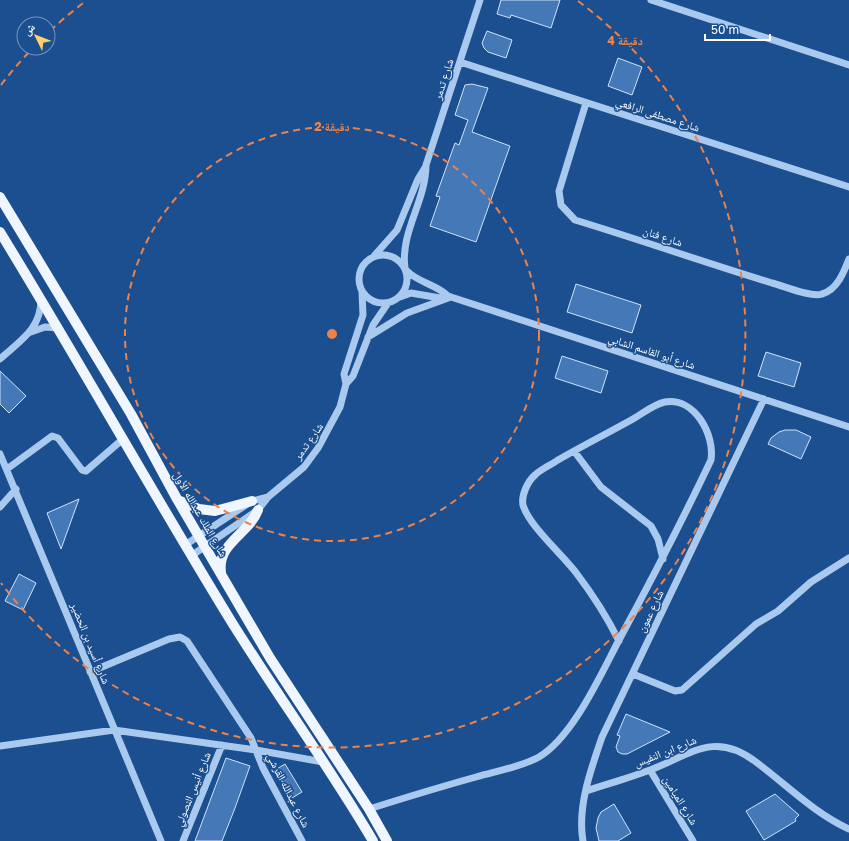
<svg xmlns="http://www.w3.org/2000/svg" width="849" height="841" font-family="'Golos Text','Noto Naskh Arabic',sans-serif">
	<rect width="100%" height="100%" fill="#1b4f8f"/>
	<!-- building -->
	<path fill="#4478b7" stroke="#cfe3fa" d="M501,0H560L551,28L511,15L510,18L497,14Z
		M487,31L512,40L506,58L488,52L484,48L482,43Z
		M618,58L642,67L632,95L608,86Z
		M472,84L488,88L472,132L510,146L476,242L430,226L440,197L436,196L455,143L459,145L468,120L455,115L465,85Z
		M576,284L641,305L632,333L567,312Z
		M766,352L801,363L794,387L758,376Z
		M562,356L608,371L601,393L555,378Z
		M0,371L26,396L9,413L0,404Z
		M785,430H796L811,437L801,459L768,444L771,438L779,432Z
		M79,499L61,549L47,513Z
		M19,574L36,583L23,610L5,601Z
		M626,714L670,732L627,754H622L618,752L616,747L620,736L617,735Z
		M226,758L250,766L235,808L222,841H195Z
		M285,764L302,792L292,798L275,770Z
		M775,794L799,815L795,819L796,821L764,840L746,811Z
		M614,804L631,833L618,841H599L596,828L598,818L601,812Z"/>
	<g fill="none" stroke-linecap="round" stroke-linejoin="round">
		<!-- minor -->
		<path stroke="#a9c9ee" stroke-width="7" d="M651,0L849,65
			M460,62L849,187
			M586,103L559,191L561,205L575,220C641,240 706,263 772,283C784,286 811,298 822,294C837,290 844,272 849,259
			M359 279a24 24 0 1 1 48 0a24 24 0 1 1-48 0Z
			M374,256L397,230L418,179L426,166
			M405,268C400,232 426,201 426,165L480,0
			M406,270C418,283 436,284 448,296L849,427
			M400,297L411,293L440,298
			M31,332L45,327L58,328
			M368,337L407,313L451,297
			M0,359C21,340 41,329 41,299
			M346,384L344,374L363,315L362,292
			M574,451L601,487L651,526L658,539L663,559
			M0,454L161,841
			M7,469L52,436L58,438L82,470L86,471L123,439
			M0,507L16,489
			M185,545L252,501L268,497
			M191,556L258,510L268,497L304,467L318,448L340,407L346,384L353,376L373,325L388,303
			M90,672L169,639L180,637L187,641L251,738L263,768L302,841
			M633,674L675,691L682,690L756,624L778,611L811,582L849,558
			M0,746L114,730L256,750L323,762
			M650,770L693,841
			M586,791C607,784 629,778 650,770C690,755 714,730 756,762C787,785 814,813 849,829
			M369,809C404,798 440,787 476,777C497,771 521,767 539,757C573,737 601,674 619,640C651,581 682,521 711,460C715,434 694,397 665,402C654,404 642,414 633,419C608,433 582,446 558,460C551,465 541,469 535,475C528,481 521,495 523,505C529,526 563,555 577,574C593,595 607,617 619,641
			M183,841L222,745
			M583,841C577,807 591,769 602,737L764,399"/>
		<!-- major -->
		<path stroke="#f0f6ff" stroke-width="10" d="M0,197L131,414L177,499L270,658L369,809L387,841
			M0,232C79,361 152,492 231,621C277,695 329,766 373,841
			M178,500L199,509L215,511L252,501
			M221,572C217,543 249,534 258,510"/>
	</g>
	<!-- distance rings -->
	<g fill="none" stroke="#ee8249" stroke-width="2" stroke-dasharray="7 5">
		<circle cx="332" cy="334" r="207"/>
		<path d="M1 85A414 414 0 0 1 32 49M50 31A414 414 0 0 1 86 1M578 1A414 414 0 1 1 1 583"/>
	</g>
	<g text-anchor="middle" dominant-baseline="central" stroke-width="3" stroke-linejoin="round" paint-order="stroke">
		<!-- street labels -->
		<g font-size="11" fill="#fff" stroke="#1b4f8f">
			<text transform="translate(443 79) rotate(-72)">شارع تدمر</text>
			<text transform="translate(658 114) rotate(18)">شارع مصطفى الرافعي</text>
			<text transform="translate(663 236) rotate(18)">شارع فنان</text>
			<text transform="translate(652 351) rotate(18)">شارع أبو القاسم الشابي</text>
			<text transform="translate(308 441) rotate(-55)">شارع تدمر</text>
			<text transform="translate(201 514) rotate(60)">شارع الملك عبدالله الأول</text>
			<text transform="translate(650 611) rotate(-64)">شارع عمون</text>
			<text transform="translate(91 643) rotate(68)">شارع أسيد بن الحضير</text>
			<text transform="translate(665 751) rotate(-22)">شارع ابن النفيس</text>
			<text transform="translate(192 789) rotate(-68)">شارع أنيس النصولي</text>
			<text transform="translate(289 790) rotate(63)">شارع عبدالله القرشي</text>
			<text transform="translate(681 800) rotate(58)">شارع الميامين</text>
		</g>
	</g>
	<circle cx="332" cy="334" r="6" fill="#ee8249" stroke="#1b4f8f" stroke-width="2"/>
	<g font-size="12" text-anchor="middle" font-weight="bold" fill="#ee8249" stroke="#1b4f8f" stroke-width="3" stroke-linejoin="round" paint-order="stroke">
		<text x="625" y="45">4 دقيقة</text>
		<text x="332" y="131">2 دقيقة</text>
	</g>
	<!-- north arrow -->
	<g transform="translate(36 36) rotate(313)"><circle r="19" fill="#1b4f8f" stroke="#7695bc"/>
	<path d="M0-3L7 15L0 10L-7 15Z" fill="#ffd166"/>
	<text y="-6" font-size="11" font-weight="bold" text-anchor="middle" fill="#ffffff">ش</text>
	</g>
	<!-- scale -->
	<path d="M705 34v6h65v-6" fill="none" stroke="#ffffff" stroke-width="2"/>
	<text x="711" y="34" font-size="12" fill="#ffffff" stroke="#1b4f8f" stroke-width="3" paint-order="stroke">50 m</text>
</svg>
